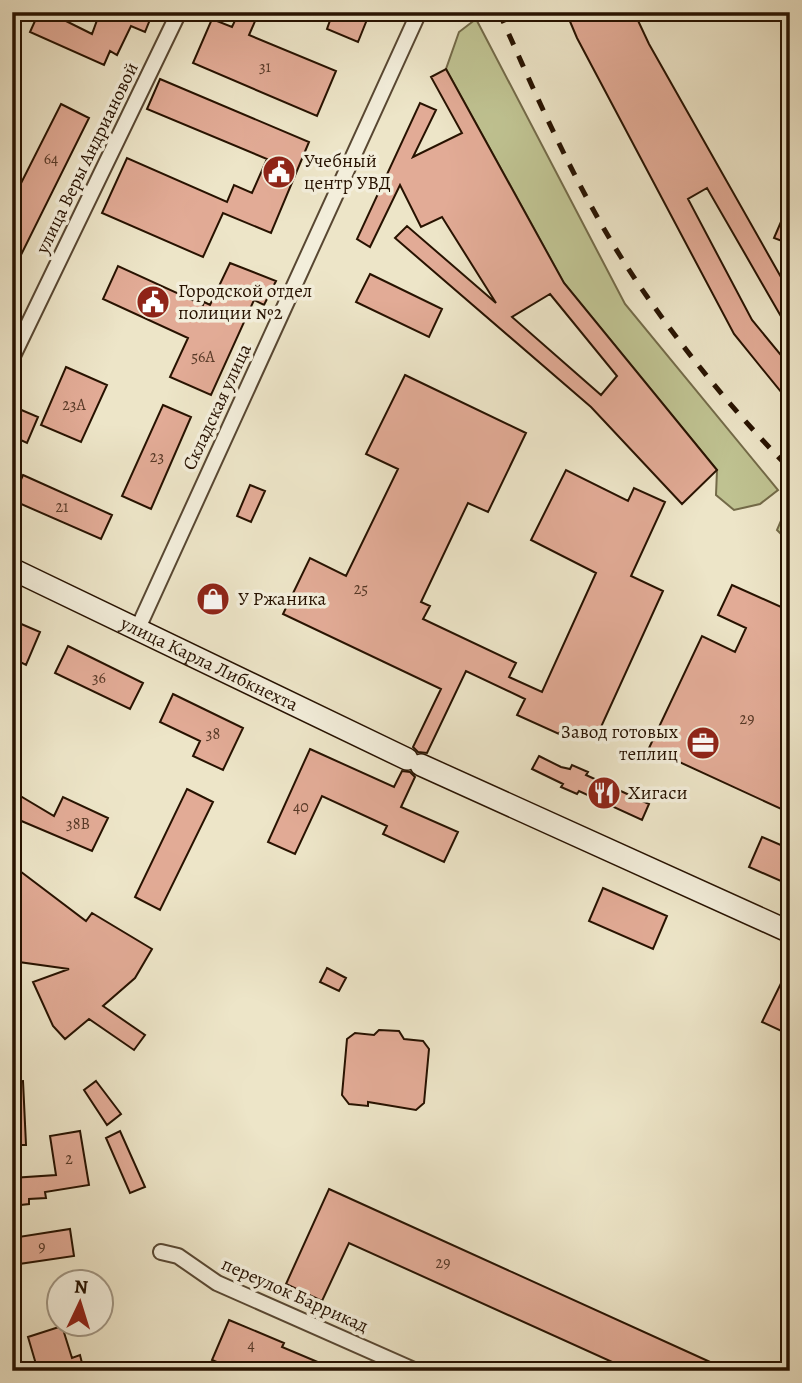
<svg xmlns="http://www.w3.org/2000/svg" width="802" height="1383" font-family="Alegreya,serif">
	<rect width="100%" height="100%" fill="#ede5c8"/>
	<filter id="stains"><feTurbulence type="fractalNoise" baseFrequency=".00286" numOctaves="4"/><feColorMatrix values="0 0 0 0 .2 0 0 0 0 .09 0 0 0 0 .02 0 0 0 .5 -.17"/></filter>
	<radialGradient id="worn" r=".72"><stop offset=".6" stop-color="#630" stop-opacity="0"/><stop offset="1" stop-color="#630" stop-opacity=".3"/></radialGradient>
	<!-- green -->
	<path fill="#bfc291" stroke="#736a48" stroke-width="2" d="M476,19L625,304L778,490L760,504L734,510L716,495L717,470L564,283L446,69L459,32Z
		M789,502H790V543L777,530Z"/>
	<!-- building -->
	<path fill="#e2ab96" stroke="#271200" stroke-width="2" fill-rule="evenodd" d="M39,12H48L92,34L100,12H153L145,32L131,26L117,55L110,51L104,65L30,32Z
		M239,12H259L249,35L336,71L317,116L193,63L212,19L232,27Z
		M333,12H370L358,42L327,29Z
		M566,12H634L649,44L790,293V332L707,188L688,199L752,320L790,366V403L734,334L577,38Z
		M446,69L564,283L717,470L682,504L591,407L395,238L407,226L496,303L442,217L421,227L400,185L370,247L357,239L420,103L436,110L413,157L462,133L431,77ZM550,294L617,376L601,395L512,317Z
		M160,79L309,142L271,233L223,213L203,257L102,213L127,158L227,202L234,185L252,193L267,159L147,109Z
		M61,104L89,118L12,273V201Z
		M790,201V244L774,238Z
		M230,263L276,281L264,305L254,300L211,395L170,377L188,338L103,299L118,266L203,305L204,302L210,305Z
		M370,274L442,309L429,337L356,302Z
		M66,367L107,385L81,442L41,425Z
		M405,375L526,433L488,512L468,503L421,602L430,606L423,619L516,663L509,677L542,692L596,573L531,540L566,470L628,501L634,488L665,502L631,576L663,591L596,738L564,724L559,734L517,715L525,699L466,671L427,753L418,752L413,747L441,689L283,614L310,558L346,576L398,469L366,454Z
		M163,405L191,417L151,509L122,496Z
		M12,406L38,417L27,443L12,436Z
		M23,475L112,515L101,539L12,500Z
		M250,485L265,491L251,522L237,516Z
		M732,585L790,611V813L649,748L702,636L735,652L746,628L718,615Z
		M208,586L226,594L218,613L200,605Z
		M12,620L40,632L26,665L12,658Z
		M68,646L143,683L130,709L55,673Z
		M173,694L243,728L223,770L193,756L200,741L160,722Z
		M310,749L394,787L402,771L410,772L415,777L401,807L458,832L444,862L383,834L387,826L322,796L295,854L268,842Z
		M539,756L561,767L570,769L572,765L588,772L586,775L649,804L642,820L579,791L577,794L561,787L563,784L532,769Z
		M187,789L213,802L160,910L135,897Z
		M12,791L54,816L63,797L108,818L92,851L12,817Z
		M762,837L790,849V885L749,867Z
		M12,865L86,921L92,913L152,949L135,978L103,1006L145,1035L134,1050L89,1019L65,1039L53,1026L33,982L69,969L19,962L12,950Z
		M603,888L667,916L653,949L589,921Z
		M790,965V1035L762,1022Z
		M327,968L346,978L339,991L320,982Z
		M379,1030L399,1031L404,1039L423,1041L429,1049L424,1103L416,1110L368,1102V1106L349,1104L342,1095L347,1039L355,1033L374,1035Z
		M23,1081L26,1145H12V1082Z
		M96,1081L121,1114L107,1125L84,1090Z
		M80,1131L89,1185L45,1192L46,1198L29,1199V1204L12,1206V1178L56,1175L50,1136Z
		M120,1131L145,1187L130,1193L106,1138Z
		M329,1189L730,1371H632L349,1243L322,1301L286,1284Z
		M70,1229L74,1256L12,1265V1238Z
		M229,1320L284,1343L282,1347L339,1371H238L212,1360Z
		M62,1326L72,1358L80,1355L84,1371H38L28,1337Z"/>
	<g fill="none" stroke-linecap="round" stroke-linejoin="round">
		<defs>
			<path id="minor" d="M12,358L179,12
				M138,628L419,12
				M161,1252L178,1256L217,1283L416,1371"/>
			<g id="secondary">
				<path id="s1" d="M12,569L407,759"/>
				<path d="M421,765L790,932"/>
			</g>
		</defs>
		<!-- minor casing -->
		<use href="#minor" stroke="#584732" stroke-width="18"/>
		<!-- secondary casing -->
		<use href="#secondary" stroke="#271200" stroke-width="24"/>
		<!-- minor -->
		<use href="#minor" stroke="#f3eedb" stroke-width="14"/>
		<!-- secondary -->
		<use href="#secondary" stroke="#f3eedb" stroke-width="21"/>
		<!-- rail -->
		<path stroke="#271200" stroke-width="5" stroke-dasharray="12 12" stroke-linecap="butt" d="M499,12C544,113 588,215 653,305C694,363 741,419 790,469"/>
	</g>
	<!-- icons -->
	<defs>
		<symbol id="civic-disc" viewBox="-11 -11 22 22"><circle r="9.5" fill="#8f2418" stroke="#f3eedb"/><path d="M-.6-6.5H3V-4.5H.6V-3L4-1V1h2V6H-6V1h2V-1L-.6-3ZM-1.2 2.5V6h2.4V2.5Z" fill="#fff"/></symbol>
		<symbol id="shop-disc" viewBox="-11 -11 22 22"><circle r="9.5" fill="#8f2418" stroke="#f3eedb"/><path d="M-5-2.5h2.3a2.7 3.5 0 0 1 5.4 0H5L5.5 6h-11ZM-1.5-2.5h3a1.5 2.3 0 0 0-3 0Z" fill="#fff"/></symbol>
		<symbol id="office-disc" viewBox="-11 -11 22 22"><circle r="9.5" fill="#8f2418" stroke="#f3eedb"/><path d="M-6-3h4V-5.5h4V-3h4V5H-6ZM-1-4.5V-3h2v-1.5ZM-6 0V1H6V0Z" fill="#fff"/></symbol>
		<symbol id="restaurant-disc" viewBox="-11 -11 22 22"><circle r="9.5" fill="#8f2418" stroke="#f3eedb"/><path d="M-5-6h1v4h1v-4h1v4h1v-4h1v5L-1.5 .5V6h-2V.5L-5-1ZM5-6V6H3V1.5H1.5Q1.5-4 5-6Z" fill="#fff"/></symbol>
	</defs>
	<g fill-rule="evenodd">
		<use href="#civic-disc" x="260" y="153" width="38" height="38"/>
		<use href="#civic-disc" x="134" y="283" width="38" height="38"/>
		<use href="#shop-disc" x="194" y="580" width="38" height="38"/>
		<use href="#office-disc" x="684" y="724" width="38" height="38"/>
		<use href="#restaurant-disc" x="585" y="774" width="38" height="38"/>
	</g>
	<g text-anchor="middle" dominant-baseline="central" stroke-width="7" stroke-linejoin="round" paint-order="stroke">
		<!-- number labels -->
		<g font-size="16" fill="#563826">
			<text x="265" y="67">31</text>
			<text x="51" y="159">64</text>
			<text x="203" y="357">56А</text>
			<text x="74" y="405">23А</text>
			<text x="157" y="457">23</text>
			<text x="62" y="507">21</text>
			<text x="361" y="589">25</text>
			<text x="99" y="678">36</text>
			<text x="747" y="719">29</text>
			<text x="213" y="734">38</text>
			<text x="301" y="807">40</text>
			<text x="78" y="824">38В</text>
			<text x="69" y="1159">2</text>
			<text x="42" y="1247">9</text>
			<text x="443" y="1263">29</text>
			<text x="251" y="1345">4</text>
		</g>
		<!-- street labels -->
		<g font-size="19" fill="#271200" stroke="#f3eedb">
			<text transform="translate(87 158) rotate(-64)">улица Веры Андриановой</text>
			<text transform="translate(217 407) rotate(-65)">Складская улица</text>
			<text stroke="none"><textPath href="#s1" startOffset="219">улица Карла Либкнехта</textPath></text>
			<text transform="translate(295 1295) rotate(24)">переулок Баррикад</text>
		</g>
		<!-- poi labels -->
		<g font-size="19" fill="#271200" stroke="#f3eedb" text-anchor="start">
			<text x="304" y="161">Учебный<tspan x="304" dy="22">центр УВД</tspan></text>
			<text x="178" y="291">Городской отдел<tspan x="178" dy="22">полиции №2</tspan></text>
			<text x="238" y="599">У Ржаника</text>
			<text x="678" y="732" text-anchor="end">Завод готовых<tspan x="678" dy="22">теплиц</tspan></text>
			<text x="628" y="793">Хигаси</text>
		</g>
	</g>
	<!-- margin -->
	<rect width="802" height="1383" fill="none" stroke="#ede5c8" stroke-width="42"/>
	<rect x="14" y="14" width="774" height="1355" fill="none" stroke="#271200" stroke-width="3.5"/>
	<rect x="21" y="21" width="760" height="1341" fill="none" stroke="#271200" stroke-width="2"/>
	<!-- north arrow -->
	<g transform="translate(80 1303) rotate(4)"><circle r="33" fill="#f3eedb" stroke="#a19683" stroke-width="2"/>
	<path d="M0-5L12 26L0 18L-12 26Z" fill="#8f2418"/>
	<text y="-10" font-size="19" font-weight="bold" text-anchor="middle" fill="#271200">N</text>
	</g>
	<rect width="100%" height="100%" filter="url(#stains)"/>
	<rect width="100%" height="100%" fill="url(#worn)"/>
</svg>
